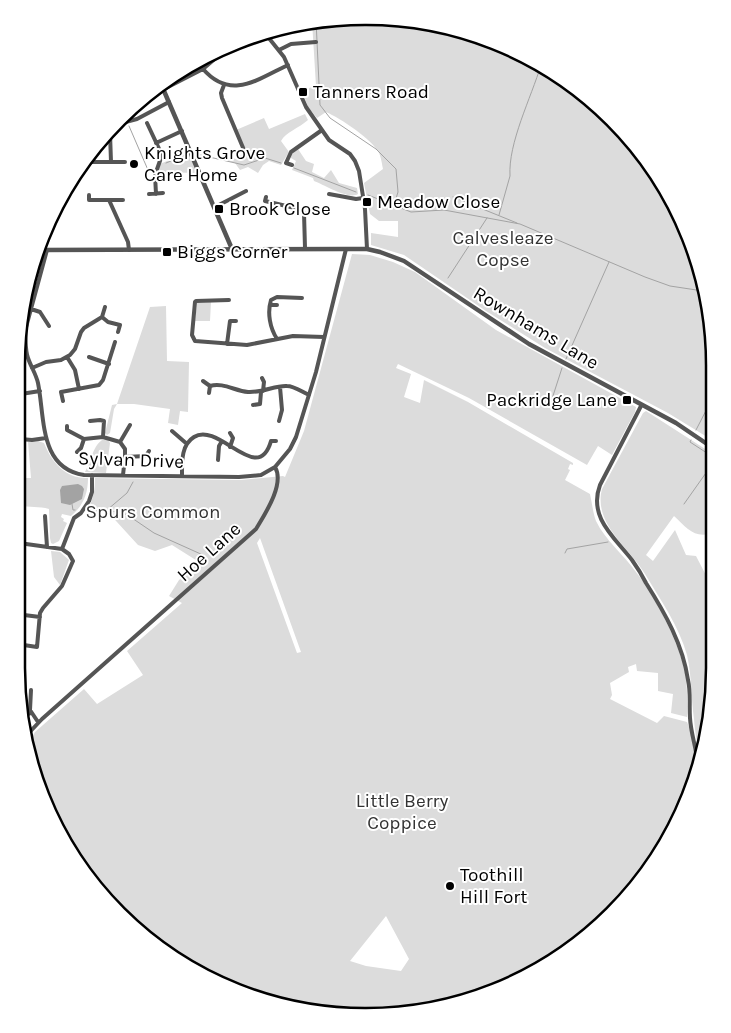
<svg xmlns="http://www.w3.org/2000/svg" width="731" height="1033" font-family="Karla,sans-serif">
	<rect width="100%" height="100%" fill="#fff"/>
	<!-- green -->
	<path fill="#dcdcdc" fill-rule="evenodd" d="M389,17L456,28L520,52L578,89L628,135L679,211L712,320V440L668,413L545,348L486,311L404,255L371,245V233L398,237V221H379L370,214L364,183L383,169C382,164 381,157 379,153C372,139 340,118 326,112L317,118L308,107L302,90L316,86L312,21L320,19Z
		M305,114L308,120C299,128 286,132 281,141L289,152L281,165L269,161L263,165L258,173L248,167L240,170L235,163L225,160L227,156L236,159L245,152L236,130L264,118L269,129Z
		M298,149L306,161L314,164L312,172L324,178L331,170L339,183L357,188L358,194C348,200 325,185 314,181L313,178L292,170L296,161L291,158V155Z
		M188,152L197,173L160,172L159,169L160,164Z
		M352,254L370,255L393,262L415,272L496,330L636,407L635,412L612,455L598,446L587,465L469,398L398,364L396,368L411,374L404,397L420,403L424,380L468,402L573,463V465L570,464L568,469L570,470L565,480L590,494C592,503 593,513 596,521C605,540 624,555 636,572C654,595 675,635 683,664C688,681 687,699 687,717L671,713L673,694L658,691V673L637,671L636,664L628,667L629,672L610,683L612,695L610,699L657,723L664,716L687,722C692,732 698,767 695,778C693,787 688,796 685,805L678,804L669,831L672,832L642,880L598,928L594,927L592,932L499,990L411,1014L298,1010L211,981L135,930L75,861L28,758L27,745L35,732L84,689L97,704L143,675L127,651L182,603L169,596L179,580L199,562L172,545L155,551L138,545L106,510L95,515L86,512C93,501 95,491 95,478L241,480L283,476L285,477L304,431ZM260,538L301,652L297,653L257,543ZM386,916L409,959L401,971L366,966L350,961Z
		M211,302L210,321H195L197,303Z
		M166,306L167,361L189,362L188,412L180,411L178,425L168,423L170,409L134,404H117L114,409L110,433L107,435L105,433L112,405L117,404L150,307Z
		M646,411L713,454V533C694,539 687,528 674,516L646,555L653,561L675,530L686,555L696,556L711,585L713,582L714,690L703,758L700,765C699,749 695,735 694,719C691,698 692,677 687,655C679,626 660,599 645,574C629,547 593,524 602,489L643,413Z
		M104,439L108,440L110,443L106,473L85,472C91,462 93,444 104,439Z
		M38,441L44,443C52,463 66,479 88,478C88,494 83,506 71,516L62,514L61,517L64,519L63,521L67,523L59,541L53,544L51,543L50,538L49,509C39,506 30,508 19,505L20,478H31L28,442Z
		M51,551L60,552L69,560L60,585L54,577Z"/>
	<!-- water -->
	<path fill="#a3a3a3" d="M78,484L82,486L84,489L82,499L70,505L61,503L60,490L62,486Z"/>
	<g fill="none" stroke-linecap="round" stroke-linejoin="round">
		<!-- stream -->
		<path stroke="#a3a3a3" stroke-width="1" d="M316,20L320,105L330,118L376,149L396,169L398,192L394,205
			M129,126L148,170L152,169
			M196,154L244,165L265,158L281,163
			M166,163L188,154
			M294,168L356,192
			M368,195L411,212L444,210L520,224L645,277L670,286L703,291
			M453,197L517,223
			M499,215L510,176C508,143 531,98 541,65
			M448,278L487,218
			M566,359L609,262
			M551,402L562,368
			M696,430L712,399
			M691,440L690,442L713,457
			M72,504L73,510H75
			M684,504L713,463
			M88,510L121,512L129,516L154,533L203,555
			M107,510L127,493L133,482
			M565,553L567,549L608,542"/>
		<!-- minor -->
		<path stroke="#555" stroke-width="4" d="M264,32L284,57L306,107L322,130L329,140L350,154L355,161L359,171L365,209L367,249
			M279,50L291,44L316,42
			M203,69C231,101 258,79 288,65
			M224,85L221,93L222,98L244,150
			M164,89L203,69L232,44
			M147,123L162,155L155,175L156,194
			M118,124L137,119L169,102
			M110,133L111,162
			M156,143L182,131
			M87,162H125
			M292,165L286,163L291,152L322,130
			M149,194L163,193
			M329,194L356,199L363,198
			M89,195V200H109L128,242L129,250
			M266,197L265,201L299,209L304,213L305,248
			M109,200H123
			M215,207L246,191
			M47,250L25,331C26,341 25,350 28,358C31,367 36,374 38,383C45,418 39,468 84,475L239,477L261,475L275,467L290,449L296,437L316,372L346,249
			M229,300L196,301L195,302L192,335L195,341L247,345L293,336L324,337
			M270,305H277
			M31,309L40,312L49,326
			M102,317L105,307
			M277,339C270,328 267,313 271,300L277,297L302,298
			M227,344L230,321H236
			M67,357L75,370L79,389
			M89,357L109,364
			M32,368L46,362L61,360L70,355L75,349L81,332L84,328L102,317L108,322L120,325L118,332
			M262,378L264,382L263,391
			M203,381L210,386
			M209,393L210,386C223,382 235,391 248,392C262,393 276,385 287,386C294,386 302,392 309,395
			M21,394L40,391
			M63,401L61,392L99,385L103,380L115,342
			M253,405L260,404L261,392
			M641,406L600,485C588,517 614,537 632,560C637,567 642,575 646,583C665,613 683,645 688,680C691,693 689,705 690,718C691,736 698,752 698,770
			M90,421L100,420L104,421L103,437
			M279,421L282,410L280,387
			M67,426V430L84,439L103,437L120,442
			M172,431L187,444
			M230,433L233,438L230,447
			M20,439L32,440L46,438
			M77,452L81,448L84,439
			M125,457V449L120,442L130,425
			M218,460L219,446L222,441
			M123,475L125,457L146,456L149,451
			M182,476C182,462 181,445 194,437C219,421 258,487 271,441H276
			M19,510H21
			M45,516L47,547
			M62,549L74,518L81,513L89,501L92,492V475
			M17,613H18
			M24,615L40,617
			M17,644L37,647L40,613L43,608L62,586L73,561L69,554L62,549L19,543
			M31,690L30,710L38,722
			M23,716L31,713
			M25,737L42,719L256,529C265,514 285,484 275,467"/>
		<!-- tertiary -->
		<path stroke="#555" stroke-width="4.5" d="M161,84L232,249
			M41,250L346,249H367L380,252L404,261L529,344L676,423L713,448"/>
	</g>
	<!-- markers -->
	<g fill="#000" stroke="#fff" stroke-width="2">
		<rect x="298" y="87" width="10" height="10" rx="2.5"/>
		<circle cx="134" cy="164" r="5"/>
		<rect x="362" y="197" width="10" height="10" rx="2.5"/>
		<rect x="214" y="204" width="10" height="10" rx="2.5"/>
		<rect x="162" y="247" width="10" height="10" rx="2.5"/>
		<rect x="622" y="395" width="10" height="10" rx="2.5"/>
		<circle cx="450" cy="886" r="5"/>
	</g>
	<g text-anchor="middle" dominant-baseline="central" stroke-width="4" stroke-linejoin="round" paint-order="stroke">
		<!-- poi labels -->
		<g font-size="19" fill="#000" stroke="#fff" text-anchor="start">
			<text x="313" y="92">Tanners Road</text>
			<text x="144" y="153">Knights Grove<tspan x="144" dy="22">Care Home</tspan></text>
			<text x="377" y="202">Meadow Close</text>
			<text x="229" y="209">Brook Close</text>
			<text x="177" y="252">Biggs Corner</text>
			<text x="617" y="400" text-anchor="end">Packridge Lane</text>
			<text x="460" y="875">Toothill<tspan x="460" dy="22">Hill Fort</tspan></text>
		</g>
		<!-- park labels -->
		<g font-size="19" fill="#333" stroke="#fff">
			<text x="503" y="238">Calvesleaze<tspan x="503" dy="22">Copse</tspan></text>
			<text x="153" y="512">Spurs Common</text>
			<text x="402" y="801">Little Berry<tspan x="402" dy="22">Coppice</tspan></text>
		</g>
		<!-- street labels -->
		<g font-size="19" fill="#000" stroke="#fff">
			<text transform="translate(536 328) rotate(31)">Rownhams Lane</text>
			<text transform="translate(131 460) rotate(2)">Sylvan Drive</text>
			<text transform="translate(209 552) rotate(-42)">Hoe Lane</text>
		</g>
	</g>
	<!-- crop -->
	<path d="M0 0H731V1033H0ZM365 25H366A340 340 0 0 1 706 365V668A340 340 0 0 1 366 1008H365A340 340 0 0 1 25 668V365A340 340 0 0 1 365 25Z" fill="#fff" fill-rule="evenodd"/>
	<path fill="none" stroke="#000" stroke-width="2.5" d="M365 25H366A340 340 0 0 1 706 365V668A340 340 0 0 1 366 1008H365A340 340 0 0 1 25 668V365A340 340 0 0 1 365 25Z"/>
</svg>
